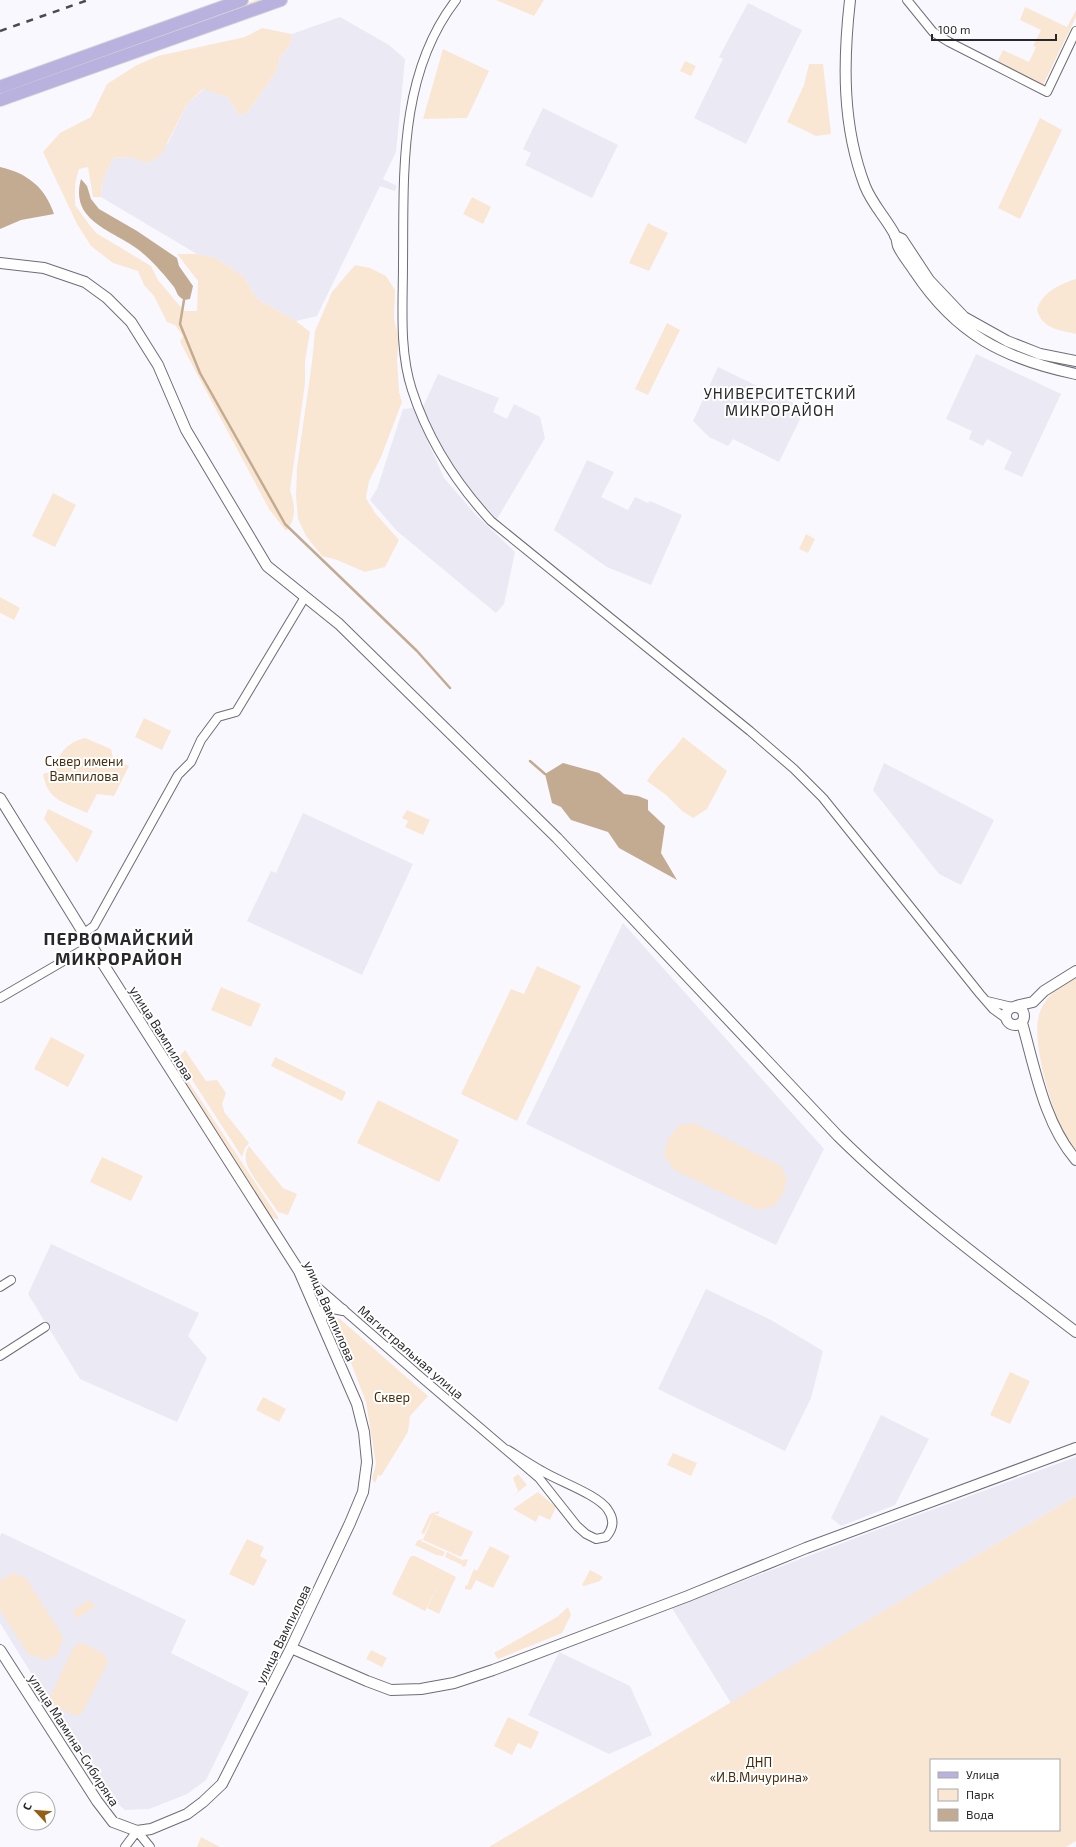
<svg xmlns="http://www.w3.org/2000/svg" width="1076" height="1847" font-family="'Exo 2',sans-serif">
	<rect width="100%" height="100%" fill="#f9f8ff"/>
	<!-- built -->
	<path fill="#eae9f4" d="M748,3L802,30L746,144L694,118L723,59L719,57Z
		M340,17L389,45L405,59L396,152L383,179L397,186L395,191L380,186L317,316L296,321L256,298L243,276L215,258L197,254L101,197L102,182L113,158L131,157L147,163L168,143L187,104L204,89L228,97L239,115L247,113L276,72L280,57L290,45L292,34Z
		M543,108L618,145L592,198L525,165L531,153L523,149Z
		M976,354L1061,394L1022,477L1004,469L1012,452L987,439L983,446L969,439L972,431L946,419Z
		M718,367L805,409L779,462L733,439L728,446L709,437L693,421Z
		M438,374L499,398L493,412L507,419L514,404L540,417L545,438L497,519L469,490L432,431L423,407Z
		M413,408L444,478L476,515L515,552L504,604L496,613L397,531L370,500L377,489L403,409Z
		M587,460L614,472L601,497L628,510L635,497L648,503L650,501L682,515L651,585L607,567L554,530Z
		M884,763L994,820L961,885L939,874L873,790Z
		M303,813L413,864L362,975L247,921L271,871L276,873Z
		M623,923L824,1149L776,1245L526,1124Z
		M51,1244L199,1313L188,1336L207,1358L177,1422L80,1379L28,1294Z
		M706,1289L771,1320L823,1351L811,1398L785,1451L658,1389Z
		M881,1415L929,1439L895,1505L841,1526L831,1518Z
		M1076,1457V1496L731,1703L672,1608L874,1531Z
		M2,1533L186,1620L171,1653L249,1692L206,1780L187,1794L149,1809L125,1810L107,1795L0,1623V1536Z
		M559,1652L630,1686L652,1735L609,1754L528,1715Z"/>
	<!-- green -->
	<path fill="#fae7d3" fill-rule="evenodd" d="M256,0H262L0,94V92Z
		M496,0H544L534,16Z
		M1025,7L1067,27L1076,10V17L1043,85L997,62L1003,50L1029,62L1036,47L1033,46L1041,30L1020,20Z
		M262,28L292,34L290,45L280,57L276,72L247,113L239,115L228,97L203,89L187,104L161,155L147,163L131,157L113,158L102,182L101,197H93L88,167L79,169L75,184V205L88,223L96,233L151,266L158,280L184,311H197L198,281L177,254H197L215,258L243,276L256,298L296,321L310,332L305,361V384L290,490C295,505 297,518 286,531L269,509L180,342L183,336L175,325L167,322L154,296L144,285L138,271L113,263L91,246L77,224L43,152L60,133L91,117L107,84L137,65L158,56L245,37Z
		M443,49L489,71L467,118L423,119Z
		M685,61L696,66L691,76L680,71Z
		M809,64H823L831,134L816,136L787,122L804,85Z
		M1040,118L1062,130L1020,219L998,208Z
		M472,197L491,207L483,224L463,214Z
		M648,223L668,233L649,271L629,263Z
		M355,265L370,268L386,276L395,290L394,319L399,339L397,359L399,392L402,402L381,457L369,481L366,498L375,513L399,540L385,567L365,572L337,560L322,556L306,536L298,519L296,496L297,467L312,362L315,331L332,292Z
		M1076,279V334C1060,330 1041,329 1037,309C1043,292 1060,284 1076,279Z
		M667,323L680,330L648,395L635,389Z
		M53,493L76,505L55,547L32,536Z
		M806,534L815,539L808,553L799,549Z
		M0,597L20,608L14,620L0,613Z
		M144,718L171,731L162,750L135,737Z
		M683,737L727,771L707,809L693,818L682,811L666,795L647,781C657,764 672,753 683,737Z
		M85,738L111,749L113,758L129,766L114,796L97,794L87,813C65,802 48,802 43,774L56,770C57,752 69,742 85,738Z
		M48,809L93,831L77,863L44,819Z
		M407,810L430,820L423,835L405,827L408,821L402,818Z
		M537,966L581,986L517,1121L461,1094L511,989L524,994Z
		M1076,976V1155C1057,1130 1030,1046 1039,1015C1044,997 1061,985 1076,976Z
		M221,987L261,1004L251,1027L211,1010Z
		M51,1037L85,1055L68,1087L34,1069Z
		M185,1050L206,1081L217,1080L226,1093L222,1104L225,1113L249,1143L245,1148L242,1157L178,1058Z
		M169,1052L278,1217V1220L268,1215L165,1055Z
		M275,1057L346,1092L342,1101L271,1066Z
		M378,1100L459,1140L439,1182L357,1143Z
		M694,1123L781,1166L787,1178L783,1194L774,1206L759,1210L674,1170L664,1155L668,1139L679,1125Z
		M249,1146L283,1188L297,1194L288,1215L278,1212C271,1201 248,1172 246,1161C245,1155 246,1150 249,1146Z
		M102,1157L143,1176L131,1201L90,1182Z
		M334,1318L340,1319L428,1396L410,1416L408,1432L381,1476L378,1475L375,1483L372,1479L376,1464L366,1402Z
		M1010,1372L1030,1381L1010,1424L990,1415Z
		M263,1397L286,1409L279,1422L256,1410Z
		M673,1453L697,1463L691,1476L667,1465Z
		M518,1474L527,1485L513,1496L518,1491L513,1478Z
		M538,1492L556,1507L550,1520L539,1515L536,1522L513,1509Z
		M1076,1496V1841L1066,1847H489ZM931,1760H1059V1830H931Z
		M440,1511L438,1514H434L473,1532L461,1557L423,1540L434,1514L424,1534L421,1533L430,1514Z
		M247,1539L264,1547L260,1556L267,1560L254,1586L229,1574Z
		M422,1539L421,1541L445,1552L443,1556L436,1555L415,1545L417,1541Z
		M490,1546L510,1556L493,1588L476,1580L471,1590L465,1589V1585L467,1586L474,1569L477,1571Z
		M447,1552L462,1560L468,1559L466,1566L462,1567V1565L445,1557Z
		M412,1556H415L456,1577L439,1614L427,1608L441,1579L425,1611L392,1594L410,1557Z
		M590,1570L603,1577L600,1581L584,1586L582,1585Z
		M13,1573L26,1578L63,1637L58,1654L46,1660L28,1654L0,1610V1581Z
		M90,1600L95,1607L77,1618L72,1611Z
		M568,1607L571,1615L562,1633L498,1659L494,1653L557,1617Z
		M82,1643L104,1654L108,1662L82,1713L76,1716L53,1705L50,1697L73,1648L78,1644Z
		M371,1650L387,1658L382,1667L366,1659Z
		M508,1717L539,1732L531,1749L518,1743L512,1755L494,1746Z
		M201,1837L220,1847H197Z"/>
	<!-- water -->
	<path fill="#c3ab91" d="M0,167C27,173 45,187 54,214L21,220L0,229Z
		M81,179L87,186L91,199L99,209L137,231L177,258L179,266L193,286L190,299L184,300C176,295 178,294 174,287C169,280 154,263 147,257C122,231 68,226 81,179Z
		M563,763L599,773L624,794L638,796L648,800V810L665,826L661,853L677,880L619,848L608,832L571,820L561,807L552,803L545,774Z"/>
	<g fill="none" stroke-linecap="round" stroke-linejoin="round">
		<!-- stream -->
		<path stroke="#c3ab91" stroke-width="2.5" d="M184,300L180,324L200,373L285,524L417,651L450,688
			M530,761L545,774"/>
		<defs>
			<path id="minor" d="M456,0C398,75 404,174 403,264C403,305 399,351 412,390C428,440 456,483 491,521L750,731L794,769L823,798L980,994L993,1009L1007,1019
				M907,0L933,32L949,42L1047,92L1076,31
				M84,933L94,926L178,775L191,762L201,740L218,717L236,712L305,597
				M0,998L91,945
				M987,1001L1012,1007
				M299,1271L422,1378L539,1478L577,1526L586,1534L596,1539L606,1537C613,1529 615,1520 608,1510C599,1495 558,1481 542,1471C531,1465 519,1457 508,1450
				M0,1287L11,1280
				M0,1356L45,1327
				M125,1847L137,1831L150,1847"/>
			<path id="tertiary" d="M850,0C843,62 842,126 865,186C872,204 886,218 895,235C897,238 897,243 898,246C902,255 910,264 915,272C956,334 1004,359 1076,374
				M895,236L902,239L929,280L964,317L1007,341L1040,354L1076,361
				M0,263L44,268L85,282L107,298L131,322L158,365L186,430L267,566L339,624L557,838L838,1136C911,1208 994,1269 1076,1332
				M0,798L91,945L299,1271L357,1404L364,1432L367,1462L363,1492L350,1523L291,1648L222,1784L203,1802L187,1814L151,1829L137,1831L113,1822L97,1801L0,1650
				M1016,1006L1033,1002L1044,991L1076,971
				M1006 1016a9 9 0 1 1 18 0a9 9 0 1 1-18 0Z
				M1022,1023C1035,1068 1044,1123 1076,1160
				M321,1321L323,1311L328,1307L343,1310
				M291,1648L367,1681L391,1690L421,1689L454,1683L493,1670L688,1596L806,1548L1076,1448"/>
			<path id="primary" d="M0,87L242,0
				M0,100L281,0"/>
		</defs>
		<!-- minor casing -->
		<use href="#minor" stroke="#6e6d77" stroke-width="10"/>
		<!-- tertiary casing -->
		<use href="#tertiary" stroke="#6e6d77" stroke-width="12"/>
		<!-- primary casing -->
		<use href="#primary" stroke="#d4d4d5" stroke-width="14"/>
		<!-- minor -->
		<use href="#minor" stroke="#fff" stroke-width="8"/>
		<!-- tertiary -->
		<use href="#tertiary" stroke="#fff" stroke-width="10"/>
		<!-- primary -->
		<use href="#primary" stroke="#b9b2df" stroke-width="12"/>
		<!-- rail -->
		<path stroke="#4a4a4f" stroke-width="2.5" stroke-dasharray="7 7" stroke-linecap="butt" d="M0,31L88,0"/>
	</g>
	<g text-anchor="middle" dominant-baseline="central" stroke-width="4" stroke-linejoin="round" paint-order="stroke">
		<!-- park labels -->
		<g font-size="13" fill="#452b0a" stroke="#fff">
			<text x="84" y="761">Сквер имени<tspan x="84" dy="15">Вампилова</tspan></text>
			<text x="392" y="1397">Сквер</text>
			<text x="759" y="1762">ДНП<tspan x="759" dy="15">«И.В.Мичурина»</tspan></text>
		</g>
		<!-- street labels -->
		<g font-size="13" fill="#28282c" stroke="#fff">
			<text transform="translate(162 1033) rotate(58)">улица Вампилова</text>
			<text transform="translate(330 1311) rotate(66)">улица Вампилова</text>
			<text transform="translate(411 1352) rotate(41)">Магистральная улица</text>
			<text transform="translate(283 1634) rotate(-64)">улица Вампилова</text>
			<text transform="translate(74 1740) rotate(57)">улица Мамина-Сибиряка</text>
		</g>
		<!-- quarter labels -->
		<g font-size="15" letter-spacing="1" fill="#28282c" stroke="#fff">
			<text x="780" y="393">УНИВЕРСИТЕТСКИЙ<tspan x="780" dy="17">МИКРОРАЙОН</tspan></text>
		</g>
		<!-- district labels -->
		<g font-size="17" font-weight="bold" letter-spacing="1" fill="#28282c" stroke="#fff">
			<text x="119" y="938">ПЕРВОМАЙСКИЙ<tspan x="119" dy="20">МИКРОРАЙОН</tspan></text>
		</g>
	</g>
	<!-- legend -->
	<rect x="930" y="1759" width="130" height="72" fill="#ffffff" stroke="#a9a9ab"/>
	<rect x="938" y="1772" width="20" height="6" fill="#b9b2df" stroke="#a9a9ab"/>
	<text x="966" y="1779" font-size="12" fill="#28282c">Улица</text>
	<rect x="938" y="1789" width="20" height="12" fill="#fae7d3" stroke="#a9a9ab"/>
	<text x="966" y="1799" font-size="12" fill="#28282c">Парк</text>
	<rect x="938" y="1809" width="20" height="12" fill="#c3ab91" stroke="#a9a9ab"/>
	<text x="966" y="1819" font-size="12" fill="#28282c">Вода</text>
	<!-- north arrow -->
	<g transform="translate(36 1811) rotate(296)"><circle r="19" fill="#ffffff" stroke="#a9a9ab"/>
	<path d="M0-3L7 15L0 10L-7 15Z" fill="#945e15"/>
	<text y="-6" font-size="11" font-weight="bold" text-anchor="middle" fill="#28282c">С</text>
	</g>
	<!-- scale -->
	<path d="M932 34v6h124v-6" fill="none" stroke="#28282c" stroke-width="2"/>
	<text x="938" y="34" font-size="12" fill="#28282c" stroke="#ffffff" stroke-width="3" paint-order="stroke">100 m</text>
</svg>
